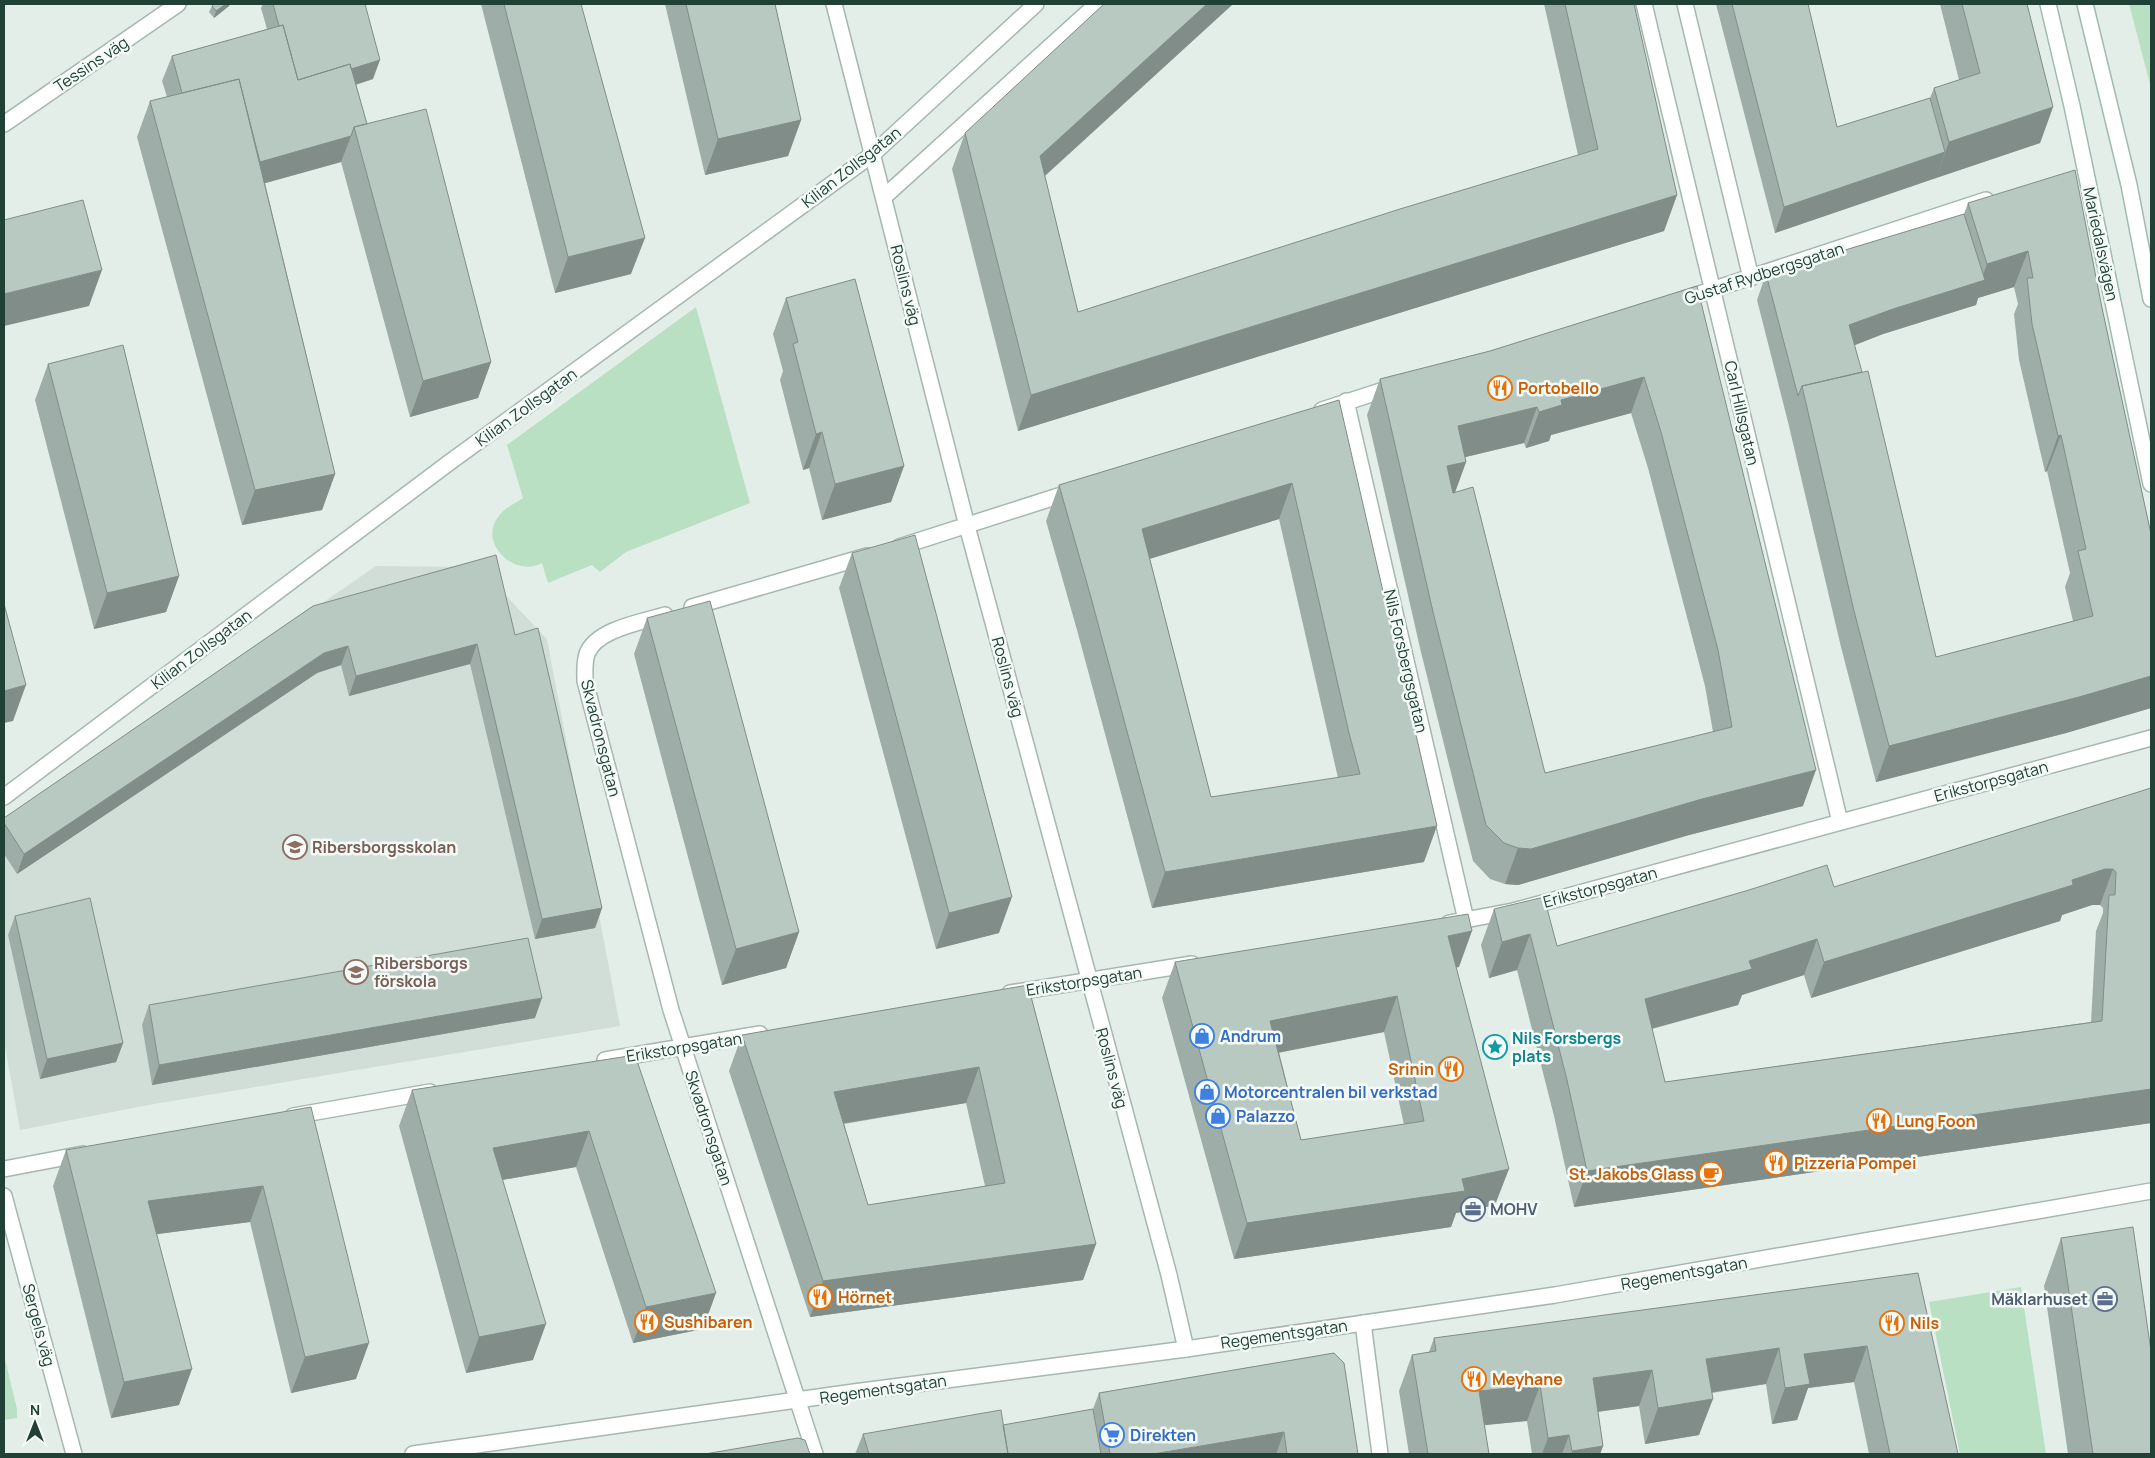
<svg xmlns="http://www.w3.org/2000/svg" width="2155" height="1458" font-family="Manrope,sans-serif">
	<rect width="100%" height="100%" fill="#e3eee9"/>
	<!-- built -->
	<path fill="#d1ded8" d="M376,566L479,567L547,639L620,1026L154,1104L20,1130L4,1041V822Z"/>
	<!-- green -->
	<path fill="#bae0c4" d="M2129,4H2151V89V88Z
		M696,307L750,503L626,552L600,572L592,565L548,583L542,563C515,578 478,544 498,517C504,508 514,504 523,498L507,445Z
		M2021,1287L2046,1454H1960L1929,1302Z
		M4,1355L17,1409V1418L4,1420Z"/>
	<g fill="none" stroke-linecap="round" stroke-linejoin="round">
		<defs>
			<path id="minor" d="M834,4L967,526L1169,1275L1186,1349
				M1644,4L1840,822
				M1685,4L1751,278
				M884,197L1097,4
				M1681,300L1986,200
				M1346,401L1466,920
				M1322,410L1393,387
				M899,547L1074,491
				M692,607L867,556
				M665,615C643,622 596,629 587,654C584,663 585,672 585,681L671,1010L815,1454
				M4,797L450,462L873,154L1036,4
				M1449,923L1513,911L2151,738
				M1010,993L1192,964
				M605,1060L760,1034
				M293,1116L430,1092
				M4,1169L83,1154
				M4,1196L74,1454
				M1363,1323L1380,1454"/>
			<path id="tertiary" d="M4,124L178,4
				M413,1454L854,1392L1186,1349L1555,1295L2151,1191"/>
			<path id="secondary" d="M2048,4L2072,106L2151,484
				M2085,4L2129,185L2151,299"/>
		</defs>
		<!-- minor casing -->
		<use href="#minor" stroke="#a5b7b0" stroke-width="18"/>
		<!-- tertiary casing -->
		<use href="#tertiary" stroke="#a5b7b0" stroke-width="18"/>
		<!-- secondary casing -->
		<use href="#secondary" stroke="#a0bbb1" stroke-width="18"/>
		<!-- minor -->
		<use href="#minor" stroke="#fff" stroke-width="15"/>
		<!-- tertiary -->
		<use href="#tertiary" stroke="#fff" stroke-width="15"/>
		<!-- secondary -->
		<use href="#secondary" stroke="#fff" stroke-width="15"/>
	</g>
	<!-- wall -->
	<path fill="#9eada7" fill-rule="evenodd" d="M214,4H230L229,6L214,18L209,12L212,6Z
		M263,4H365L373,79L356,85L367,124L491,362L478,398L410,417L341,162L265,183L335,474L322,510L242,525L137,137L150,101L167,97L162,81L172,56L267,29L261,8Z
		M481,4H581L631,274L555,293Z
		M665,4H775L801,120L788,156L705,175Z
		M1104,4H1233L1045,176L1078,312L1578,155L1544,4H1634L1677,195L1664,231L1018,431L952,169L965,133Z
		M1716,4H1808L1837,127L1930,98L1934,88L1959,80L1940,4H2027L2053,107L2040,143L1936,178L1775,233Z
		M1968,203L2102,308L2151,534V708L2066,733L1876,782L1841,647L1788,422L1757,300L1766,274L1964,214ZM2014,287L2018,304L2014,314L2019,360L2045,472L2047,471L2070,573L2065,587L2073,621L1936,657L1854,345L1883,334L1976,305L1978,298Z
		M1697,286L1803,806L1689,835L1518,885L1505,884L1490,879L1473,861L1420,648L1367,415L1380,379L1490,351ZM1631,413L1648,468L1705,686L1713,732L1545,773L1455,492L1466,462L1465,457L1524,443L1526,448L1549,441L1551,435Z
		M786,298L904,466L891,502L822,520L809,468L803,470L780,380L783,371L773,334Z
		M48,364L179,576L166,612L94,629L35,400Z
		M1339,400L1424,862L1152,908L1077,630L1046,521L1059,485ZM1279,519L1338,778L1211,797L1150,559Z
		M852,553L999,933L936,949L839,588Z
		M313,606L515,635L602,908L595,928L535,939L470,664L349,696L341,665L317,673L17,874L4,854V818Z
		M647,618L799,932L786,968L722,985L634,654Z
		M2151,788V1123L1574,1207L1554,1116L1517,970L1489,978L1481,945L1494,909L1557,946L1834,887ZM2092,905H2100L2103,908V913L2096,931L2091,1022L1665,1082L1652,1029L1738,1005L1742,995L1804,975L1811,998L2060,921L2062,915Z
		M15,916L123,1043L116,1062L40,1079L8,935Z
		M1175,962L1459,967H1456L1495,1205L1456,1213L1451,1227L1234,1259L1162,998ZM1384,1032L1404,1125L1301,1140L1279,1052Z
		M1028,985L1096,1244L1083,1280L810,1317L729,1071L742,1035ZM966,1103L985,1186L868,1205L844,1124Z
		M149,1005L535,1018L152,1085L142,1025Z
		M635,1055L703,1329L633,1343L576,1167L502,1180L533,1360L466,1373L399,1126L412,1090Z
		M311,1107L356,1379L291,1393L250,1222L157,1234L179,1405L111,1418L53,1186L66,1150Z
		M2061,1238L2151,1454H2068L2044,1286Z
		M1918,1273L1958,1454H1869L1854,1382L1808,1388L1797,1420L1772,1424L1766,1384L1712,1393L1699,1435L1645,1444L1639,1406L1598,1412L1603,1446L1600,1454H1532L1527,1421L1484,1425L1489,1454H1409L1399,1391L1412,1355L1429,1352L1434,1338Z
		M1334,1353L1358,1454H855L863,1434L1003,1425L1093,1409L1099,1393Z"/>
	<!-- shaded-wall -->
	<path fill="#818d88" d="M226,4H230L229,6L214,18L216,11Z
		M1207,4H1233L1027,192L1040,156Z
		M380,60L373,79L288,105L296,86Z
		M2053,107L2040,143L1936,178L1949,142Z
		M801,120L788,156L705,175L718,139Z
		M351,136L341,162L244,189L254,163Z
		M1945,152L1936,178L1775,233L1784,207Z
		M1677,195L1664,231L1018,431L1031,395Z
		M645,238L631,274L555,293L568,257Z
		M2028,251L2014,287L1978,298L1976,305L1883,334L1840,351L1849,325L1893,309L1981,281L1987,264Z
		M102,270L89,306L4,326V294Z
		M491,362L478,398L410,417L423,381Z
		M1644,377L1631,413L1551,435L1549,441L1526,448L1539,412L1561,400Z
		M1537,407L1524,443L1445,462L1458,426Z
		M822,432L809,468L803,470L816,434Z
		M2061,435L2047,471L2045,472L2058,436Z
		M1466,462L1453,498L1447,466Z
		M904,466L891,502L822,520L835,484Z
		M335,474L322,510L242,525L255,490Z
		M1292,483L1279,519L1129,565L1142,529Z
		M179,576L166,612L94,629L107,593Z
		M477,644L470,664L349,696L356,676Z
		M348,646L341,665L317,673L17,874L24,854L324,653Z
		M2151,676V708L2066,733L1876,782L1889,746Z
		M26,685L13,721L4,723V691Z
		M1816,770L1803,806L1689,835L1518,885L1505,884L1518,848L1702,799Z
		M1437,826L1424,862L1152,908L1165,872Z
		M2105,869H2113L2100,905H2092L2062,915L2060,921L1811,998L1824,962Z
		M1012,897L999,933L936,949L949,913Z
		M602,908L595,928L535,939L542,919Z
		M1472,931L1459,967L1435,972L1448,936Z
		M799,932L786,968L722,985L736,949Z
		M1530,934L1517,970L1489,978L1502,942Z
		M1817,939L1804,975L1742,995L1738,1005L1632,1034L1645,999L1749,961Z
		M1397,996L1384,1032L1257,1057L1270,1021Z
		M542,998L535,1018L152,1085L159,1065Z
		M123,1043L116,1062L40,1079L47,1059Z
		M979,1067L966,1103L821,1127L834,1092Z
		M2151,1089V1123L1574,1207L1587,1171Z
		M589,1131L576,1167L479,1184L493,1148Z
		M1509,1169L1495,1205L1456,1213L1451,1227L1234,1259L1247,1223Z
		M263,1186L250,1222L135,1237L148,1201Z
		M1096,1244L1083,1280L810,1317L823,1281Z
		M716,1293L703,1329L633,1343L646,1307Z
		M546,1324L533,1360L466,1373L479,1337Z
		M369,1343L356,1379L291,1393L305,1357Z
		M1867,1346L1854,1382L1808,1388L1797,1420L1772,1424L1785,1388L1804,1354Z
		M1779,1348L1766,1384L1693,1395L1706,1359Z
		M192,1369L179,1405L111,1418L124,1382Z
		M1652,1370L1639,1406L1580,1414L1593,1378Z
		M1540,1385L1527,1421L1466,1427L1479,1391Z
		M1713,1399L1699,1435L1645,1444L1658,1408Z
		M1284,1432L1276,1454H1153Z
		M1569,1435L1562,1454H1542L1548,1438Z
		M1603,1446L1600,1454H1571L1572,1451Z"/>
	<!-- building -->
	<path fill="#b8c9c2" stroke="#818d88" fill-rule="evenodd" d="M214,4H226L216,11L212,6Z
		M273,4H365L380,60L351,69L350,64L298,80L283,25L279,26Z
		M504,4H581L645,238L568,257Z
		M686,4H775L801,120L718,139Z
		M1104,4H1207L1040,156L1078,312L1400,209L1598,149L1565,4H1634L1677,195L1031,395L965,133Z
		M1732,4H1808L1837,127L1930,98L1945,152L1784,207Z
		M1962,4H2027L2053,107L1949,142L1934,88L1980,73Z
		M283,25L298,80L350,64L367,124L354,127L351,136L260,162L239,79L182,93L172,56Z
		M239,79L335,474L255,490L150,101Z
		M426,109L491,362L423,381L354,127Z
		M2075,170L2102,308L2151,534V676L2079,697L1889,746L1854,611L1802,386L1868,371L1936,657L2093,616L2078,551L2086,549L2061,435L2058,436L2032,324L2027,278H2033L2028,251L1987,264L1968,203Z
		M83,200L102,270L4,294V220Z
		M1964,214L1985,280L1893,309L1849,325L1862,372L1802,386L1798,396L1766,274Z
		M855,279L904,466L835,484L822,432L816,434L793,344L798,342L786,298Z
		M1697,286L1816,770L1702,799L1531,849L1518,848L1504,843L1486,825L1433,612L1380,379L1490,351ZM1644,377L1661,432L1718,650L1732,727L1545,773L1473,487L1453,493L1447,466L1466,462L1458,426L1537,407L1539,412L1562,405L1561,400Z
		M123,345L179,576L107,593L48,364Z
		M1339,400L1437,826L1165,872L1090,594L1059,485ZM1292,483L1349,733L1360,774L1211,797L1142,529Z
		M915,535L1012,897L949,913L852,553Z
		M496,555L515,635L538,628L602,908L542,919L477,644L356,676L348,646L324,653L24,854L4,823V818L313,606Z
		M710,601L799,932L736,949L647,618Z
		M4,604L26,685L4,691Z
		M2151,788V1089L1587,1171L1567,1080L1530,934L1502,942L1494,909L1544,897L1557,946L1749,890L1827,865L1834,887ZM2105,869H2113L2116,872L2115,895H2109L2102,1021L1665,1082L1645,999L1752,969L1749,961L1817,939L1824,962L2073,885L2072,880Z
		M90,898L123,1043L47,1059L15,916Z
		M1468,914L1472,931L1448,936L1509,1169L1462,1179L1465,1191L1247,1223L1175,962ZM1397,996L1424,1121L1301,1140L1270,1021Z
		M528,938L542,998L159,1065L149,1005Z
		M1028,985L1096,1244L823,1281L742,1035ZM979,1067L1005,1183L868,1205L834,1092Z
		M635,1055L716,1293L646,1307L589,1131L493,1148L546,1324L479,1337L412,1090Z
		M311,1107L369,1343L305,1357L263,1186L148,1201L192,1369L124,1382L66,1150Z
		M2133,1227L2151,1351V1454H2093L2061,1238Z
		M1918,1273L1958,1454H1890L1867,1346L1804,1354L1810,1384L1785,1388L1779,1348L1706,1359L1713,1399L1658,1408L1652,1370L1593,1378L1603,1446L1572,1451L1569,1435L1548,1438L1540,1385L1479,1391L1489,1454H1428L1412,1355L1436,1351L1434,1338Z
		M1334,1353L1344,1363L1358,1454H1287L1284,1432L1153,1454H1110L1099,1393Z
		M1093,1409L1101,1454H1008L1003,1425Z
		M1001,1410L1008,1454H869L863,1434Z
		M798,1438L805,1440L810,1454H705Z"/>
	<!-- icons -->
	<defs>
		<symbol id="restaurant-ring" viewBox="-11 -11 22 22"><circle r="9.5" fill="#f4faf7" stroke="#e8710a" stroke-width="1.5"/><path d="M-5-6h1v4h1v-4h1v4h1v-4h1v5L-1.5 .5V6h-2V.5L-5-1ZM5-6V6H3V1.5H1.5Q1.5-4 5-6Z" fill="#e8710a"/></symbol>
		<symbol id="school-ring" viewBox="-11 -11 22 22"><circle r="9.5" fill="#f4faf7" stroke="#8d6e63" stroke-width="1.5"/><path d="M0-5L7-2L0 1L-7-2ZM-4 1L0 2.5L4 1V4Q0 6-4 4Z" fill="#8d6e63"/></symbol>
		<symbol id="shop-ring" viewBox="-11 -11 22 22"><circle r="9.5" fill="#f4faf7" stroke="#3f7fe0" stroke-width="1.5"/><path d="M-5-2.5h2.3a2.7 3.5 0 0 1 5.4 0H5L5.5 6h-11ZM-1.5-2.5h3a1.5 2.3 0 0 0-3 0Z" fill="#3f7fe0"/></symbol>
		<symbol id="sight-ring" viewBox="-11 -11 22 22"><circle r="9.5" fill="#f4faf7" stroke="#0f9aa8" stroke-width="1.5"/><path d="M0-6L1.8-2.2L6-1.7L2.9 1.2L3.7 5.4L0 3.3L-3.7 5.4L-2.9 1.2L-6-1.7L-1.8-2.2Z" fill="#0f9aa8"/></symbol>
		<symbol id="cafe-ring" viewBox="-11 -11 22 22"><circle r="9.5" fill="#f4faf7" stroke="#e8710a" stroke-width="1.5"/><path d="M-5.5-4.5H6V0H3Q3 3.5 0 3.5H-2.5Q-5.5 3.5-5.5 0ZM3-3.2v2h1.7v-2ZM-6 4.5H4V6H-6Z" fill="#e8710a"/></symbol>
		<symbol id="office-ring" viewBox="-11 -11 22 22"><circle r="9.5" fill="#f4faf7" stroke="#5c6f8a" stroke-width="1.5"/><path d="M-6-3h4V-5.5h4V-3h4V5H-6ZM-1-4.5V-3h2v-1.5ZM-6 0V1H6V0Z" fill="#5c6f8a"/></symbol>
		<symbol id="supermarket-ring" viewBox="-11 -11 22 22"><circle r="9.5" fill="#f4faf7" stroke="#3f7fe0" stroke-width="1.5"/><path d="M-6-5.5h2.5l.6 2H6L4.5 2H-2.5L-4.4-4H-6ZM-1.5 3.2a1.3 1.3 0 1 0 .1 0ZM3 3.2a1.3 1.3 0 1 0 .1 0Z" fill="#3f7fe0"/></symbol>
	</defs>
	<g fill-rule="evenodd">
		<use href="#restaurant-ring" x="1486" y="374" width="28" height="28"/>
		<use href="#school-ring" x="281" y="833" width="28" height="28"/>
		<use href="#school-ring" x="342" y="958" width="28" height="28"/>
		<use href="#shop-ring" x="1188" y="1022" width="28" height="28"/>
		<use href="#sight-ring" x="1481" y="1033" width="28" height="28"/>
		<use href="#restaurant-ring" x="1437" y="1055" width="28" height="28"/>
		<use href="#shop-ring" x="1193" y="1078" width="28" height="28"/>
		<use href="#shop-ring" x="1204" y="1102" width="28" height="28"/>
		<use href="#restaurant-ring" x="1865" y="1107" width="28" height="28"/>
		<use href="#restaurant-ring" x="1762" y="1149" width="28" height="28"/>
		<use href="#cafe-ring" x="1697" y="1160" width="28" height="28"/>
		<use href="#office-ring" x="1459" y="1195" width="28" height="28"/>
		<use href="#restaurant-ring" x="806" y="1283" width="28" height="28"/>
		<use href="#office-ring" x="2091" y="1285" width="28" height="28"/>
		<use href="#restaurant-ring" x="633" y="1308" width="28" height="28"/>
		<use href="#restaurant-ring" x="1878" y="1309" width="28" height="28"/>
		<use href="#restaurant-ring" x="1460" y="1365" width="28" height="28"/>
		<use href="#supermarket-ring" x="1098" y="1421" width="28" height="28"/>
	</g>
	<g text-anchor="middle" dominant-baseline="central" stroke-width="5" stroke-linejoin="round" paint-order="stroke">
		<!-- street labels -->
		<g font-size="16" fill="#214137" stroke="#f4faf7">
			<text transform="translate(91 64) rotate(-34)">Tessins väg</text>
			<text transform="translate(851 167) rotate(-38)">Kilian Zollsgatan</text>
			<text transform="translate(2101 244) rotate(78)">Mariedalsvägen</text>
			<text transform="translate(1764 273) rotate(-18)">Gustaf Rydbergsgatan</text>
			<text transform="translate(906 285) rotate(76)">Roslins väg</text>
			<text transform="translate(526 407) rotate(-36)">Kilian Zollsgatan</text>
			<text transform="translate(1742 413) rotate(77)">Carl Hillsgatan</text>
			<text transform="translate(201 649) rotate(-37)">Kilian Zollsgatan</text>
			<text transform="translate(1406 661) rotate(77)">Nils Forsbergsgatan</text>
			<text transform="translate(1008 677) rotate(75)">Roslins väg</text>
			<text transform="translate(601 738) rotate(76)">Skvadronsgatan</text>
			<text transform="translate(1991 781) rotate(-15)">Erikstorpsgatan</text>
			<text transform="translate(1600 887) rotate(-15)">Erikstorpsgatan</text>
			<text transform="translate(1084 981) rotate(-9)">Erikstorpsgatan</text>
			<text transform="translate(684 1047) rotate(-9)">Erikstorpsgatan</text>
			<text transform="translate(1112 1068) rotate(75)">Roslins väg</text>
			<text transform="translate(709 1128) rotate(72)">Skvadronsgatan</text>
			<text transform="translate(1684 1273) rotate(-10)">Regementsgatan</text>
			<text transform="translate(39 1325) rotate(75)">Sergels väg</text>
			<text transform="translate(1284 1334) rotate(-8)">Regementsgatan</text>
			<text transform="translate(883 1389) rotate(-8)">Regementsgatan</text>
		</g>
		<!-- food labels -->
		<g font-size="16" font-weight="bold" fill="#c56008" stroke="#f4faf7" text-anchor="start">
			<text x="1518" y="388">Portobello</text>
			<text x="1434" y="1069" text-anchor="end">Srinin</text>
			<text x="1896" y="1121">Lung Foon</text>
			<text x="1794" y="1163">Pizzeria Pompei</text>
			<text x="1694" y="1174" text-anchor="end">St. Jakobs Glass</text>
			<text x="838" y="1297">Hörnet</text>
			<text x="664" y="1322">Sushibaren</text>
			<text x="1910" y="1323">Nils</text>
			<text x="1492" y="1379">Meyhane</text>
		</g>
		<!-- education labels -->
		<g font-size="16" font-weight="bold" fill="#785e54" stroke="#f4faf7" text-anchor="start">
			<text x="312" y="847">Ribersborgsskolan</text>
			<text x="374" y="963">Ribersborgs<tspan x="374" dy="18">förskola</tspan></text>
		</g>
		<!-- shop labels -->
		<g font-size="16" font-weight="bold" fill="#366cbe" stroke="#f4faf7" text-anchor="start">
			<text x="1220" y="1036">Andrum</text>
			<text x="1224" y="1092">Motorcentralen bil verkstad</text>
			<text x="1236" y="1116">Palazzo</text>
			<text x="1130" y="1435">Direkten</text>
		</g>
		<!-- culture labels -->
		<g font-size="16" font-weight="bold" fill="#0d838f" stroke="#f4faf7" text-anchor="start">
			<text x="1512" y="1038">Nils Forsbergs<tspan x="1512" dy="18">plats</tspan></text>
		</g>
		<!-- service labels -->
		<g font-size="16" font-weight="bold" fill="#4e5e75" stroke="#f4faf7" text-anchor="start">
			<text x="1490" y="1209">MOHV</text>
			<text x="2088" y="1299" text-anchor="end">Mäklarhuset</text>
		</g>
	</g>
	<!-- border -->
	<rect width="2155" height="1458" fill="none" stroke="#214137" stroke-width="10"/>
	<!-- north arrow -->
	<g transform="translate(35 1423)" stroke="#f4faf7" stroke-width="4" paint-order="stroke">
	<path d="M0-4L9 19L0 12L-9 19Z" fill="#214137"/>
	<text y="-8" font-size="14" font-weight="bold" text-anchor="middle" fill="#214137">N</text>
	</g>
</svg>
